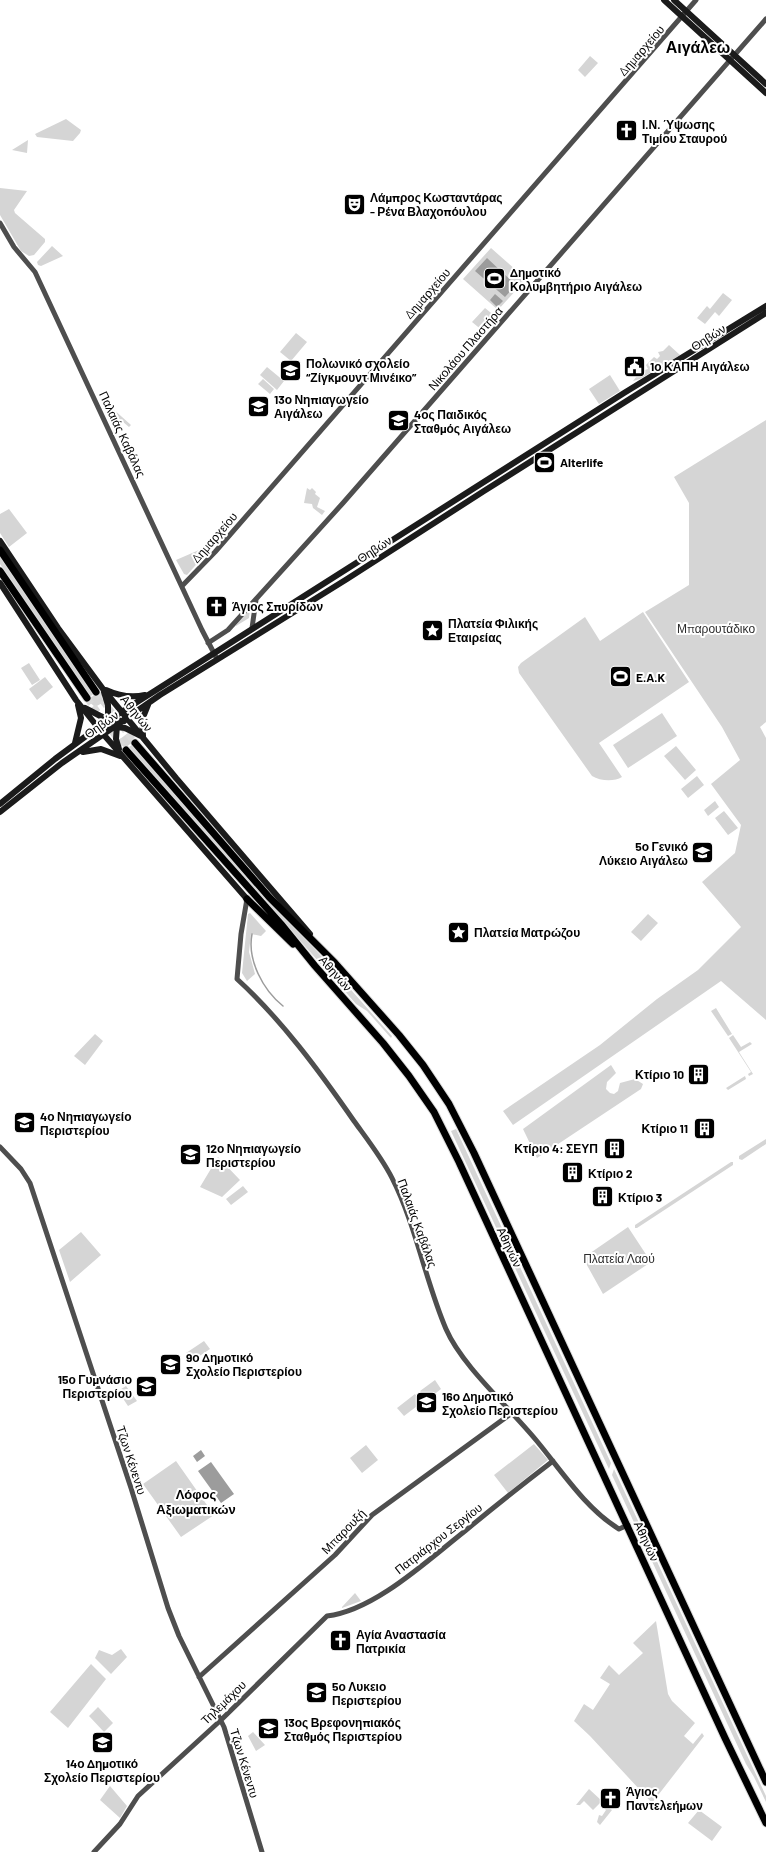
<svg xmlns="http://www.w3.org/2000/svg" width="766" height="1852" font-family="Barlow,sans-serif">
	<rect width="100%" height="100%" fill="#fff"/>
	<!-- green -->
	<path fill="#d5d5d5" d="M590,56L598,63L585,77L578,70Z
		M66,119L81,130L80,133L73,141L37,137L35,134Z
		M28,140L27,153L12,150Z
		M0,188L27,191L14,210L15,213L45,239V242L34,255L29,256L21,251L0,215Z
		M52,246L63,256L41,266L38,265L37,262Z
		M491,248L526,279L498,310L463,279Z
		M723,293L732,300L719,316L715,312L705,324L697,318L707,306L710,309Z
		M485,308L496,317L483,331L472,322Z
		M296,333L307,342L291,361L280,352Z
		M669,345L680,355L640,379L633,381L641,371L648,369L646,365L654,357L657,359L660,356L658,352L663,351Z
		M267,367L284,381L277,390L260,375Z
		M610,375L620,391L599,404L589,389Z
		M263,379L274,389L270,394L258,384Z
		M103,400L131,425L129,427L116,416L111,421L107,414L112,411L102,402Z
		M766,420V722L760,727L766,738V1020L721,981L513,1125L503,1111L600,1045L657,999L698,970L741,927L702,882L735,853L741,825L711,784L740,760L722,727L645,612L689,585V503L674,477Z
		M307,488L310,490L312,488L316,492L315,494L320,498L317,507L325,511L322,515L313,508L312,504L304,503Z
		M9,509L27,533L9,547L0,533V514Z
		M206,547L208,551L187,575L184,574L176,560Z
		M0,556L93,694L90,697L0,564Z
		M250,610L249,618L236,626V625Z
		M643,612L689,682L599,743L622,777C614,782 600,781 592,776L519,673L518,667L521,663L585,617L600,641Z
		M29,663L40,680L32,685L21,668Z
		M45,677L53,687L37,700L29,689Z
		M99,692L104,702L95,707L87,700Z
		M662,713L677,736L628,768L613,745Z
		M128,733L135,740L124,749L120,739Z
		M133,744L392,1036L391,1038L367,1011L356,1004L129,747Z
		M676,746L696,770L685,780L664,756Z
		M697,776L704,785L688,798L681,789Z
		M715,801L719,807L708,816L704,810Z
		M724,811L738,828L728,835L715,818Z
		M250,913L266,931L261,936L251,934L249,952L255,974L247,981L242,973L248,914Z
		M648,914L658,923L641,941L631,932Z
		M716,1008L732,1034L728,1036L711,1011Z
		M95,1034L103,1041L85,1065L74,1056Z
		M733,1035L741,1047L750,1042L752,1044L739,1052L753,1074L749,1076L748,1074L751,1072L729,1038Z
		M611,1065L616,1073L607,1082L606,1089L610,1093L614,1094L618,1091L620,1083L635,1079L643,1084L641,1089L537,1158L523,1129Z
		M745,1076L746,1079L728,1090L726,1088Z
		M456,1129L611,1463L609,1469L451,1131Z
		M766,1139V1144L742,1160L739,1159V1156Z
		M218,1157L240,1180L222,1197L200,1187Z
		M731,1162H733V1165L637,1228H635V1225Z
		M243,1186L248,1192L231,1205L226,1199Z
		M628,1227L651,1262L603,1294L583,1258Z
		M81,1232L101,1255L70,1282L59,1250Z
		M204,1341L210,1349L192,1361L186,1353Z
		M435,1380L441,1389L427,1400L420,1391Z
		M126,1386L137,1401L128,1406L118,1391Z
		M415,1394L421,1403L404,1416L397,1408Z
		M534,1444L548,1460L508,1493L494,1475Z
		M366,1445L378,1460L362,1473L350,1458Z
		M176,1461L214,1515L181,1537L143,1484Z
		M614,1469L766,1796V1802L754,1777L746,1764L612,1475Z
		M355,1593L361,1601L342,1608V1607Z
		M656,1621L668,1694L672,1701L695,1723L684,1736L693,1744L702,1733L704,1736L652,1803L590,1736L574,1721L584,1704L593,1710L610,1684L600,1678L609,1665L619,1675L643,1653L633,1643Z
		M121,1649L127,1657L111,1674L95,1658L99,1650L112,1655Z
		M91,1664L106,1679L68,1728L50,1712Z
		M98,1707L113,1723L104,1732L89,1716Z
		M253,1732L265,1745L256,1751L248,1736Z
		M110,1786L127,1806L120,1818L100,1800Z
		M589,1789L602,1801L593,1810L584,1801L580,1805H576Z
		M606,1805L612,1810L600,1825L597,1822L599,1815L602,1816L606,1810L603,1807Z
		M699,1810L722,1827L712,1841L688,1823Z"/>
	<!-- water -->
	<path fill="#9c9c9c" d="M487,258L516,285L505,297L475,271Z
		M495,294L503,301L497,307L490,300Z
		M201,1450L205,1456L197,1462L193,1456Z
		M211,1462L234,1494L221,1503L198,1471Z"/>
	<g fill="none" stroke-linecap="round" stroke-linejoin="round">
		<!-- stream -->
		<path stroke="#9c9c9c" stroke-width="1.5" d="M252,934C247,960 263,990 283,1006"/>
		<!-- trunk-tunnel -->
		<path stroke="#d9d9d9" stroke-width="7" stroke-dasharray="7 3.5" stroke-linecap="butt" d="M96,692L135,743
			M87,698L126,750"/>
		<defs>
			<path id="trunk" d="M0,550L96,692
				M0,571L87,698
				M135,743L269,897L335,963L399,1035L423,1065L449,1104L474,1153L766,1782
				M126,750L281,924L315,966L383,1043L409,1076L434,1112L459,1162L725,1738L766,1823
				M247,899L293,944"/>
		</defs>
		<!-- trunk casing -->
		<use href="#trunk" stroke="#dbdbdb" stroke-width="9"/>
		<!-- tertiary -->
		<path stroke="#4e4e4e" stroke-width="5" d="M0,223L14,247L35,272L202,630L217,659
			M182,586L215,552L696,0
			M252,628L256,600
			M208,643L228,630L343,503L766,19
			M247,899L241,934L237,979C281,1019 320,1072 354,1121C367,1139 382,1158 392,1178C416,1225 425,1280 446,1329C462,1366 509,1407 536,1440C561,1470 585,1508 619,1529L628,1525
			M0,1147L21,1169L30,1183L131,1488L168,1608L179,1636L224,1727L262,1852
			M199,1677L335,1555L372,1515L512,1413
			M94,1852L120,1824L138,1796L221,1720L327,1616C374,1611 428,1560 465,1531C494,1507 523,1484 553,1461"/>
		<!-- secondary -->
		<path stroke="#1b1b1b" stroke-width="6" d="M664,0L766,93
			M674,0L766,84
			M0,541L58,628L103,689L176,778L310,934
			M0,583L76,700L104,735L247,899
			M106,690C119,696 131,698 145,695
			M104,692L108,705V723
			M85,708L108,720L124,721
			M101,725L125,728L141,736
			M117,725L116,739L119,749
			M143,736L142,720L148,705
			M75,743L81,718L78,705
			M83,752L101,749L120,756
			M0,804L55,759L101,725L624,393L766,306
			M0,812L62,763L160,695L347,579L484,491L766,313"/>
		<!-- trunk -->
		<use href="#trunk" stroke="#000" stroke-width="7"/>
	</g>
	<!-- icons -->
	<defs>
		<symbol id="church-square" viewBox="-11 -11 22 22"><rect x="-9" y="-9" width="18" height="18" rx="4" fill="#000" stroke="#fff"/><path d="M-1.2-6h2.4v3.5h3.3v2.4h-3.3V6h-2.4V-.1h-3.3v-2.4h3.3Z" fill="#fff"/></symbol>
		<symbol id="theatre-square" viewBox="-11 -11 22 22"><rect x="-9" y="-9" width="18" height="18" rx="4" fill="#000" stroke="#fff"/><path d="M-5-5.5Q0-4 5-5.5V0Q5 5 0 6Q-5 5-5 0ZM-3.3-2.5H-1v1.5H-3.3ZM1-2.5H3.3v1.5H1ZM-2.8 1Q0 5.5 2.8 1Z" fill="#fff"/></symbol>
		<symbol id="stadium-square" viewBox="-11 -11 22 22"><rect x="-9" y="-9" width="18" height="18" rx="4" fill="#000" stroke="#fff"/><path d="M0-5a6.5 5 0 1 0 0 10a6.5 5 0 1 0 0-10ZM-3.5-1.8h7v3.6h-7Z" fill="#fff"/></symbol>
		<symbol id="civic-square" viewBox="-11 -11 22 22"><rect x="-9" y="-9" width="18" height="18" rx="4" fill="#000" stroke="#fff"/><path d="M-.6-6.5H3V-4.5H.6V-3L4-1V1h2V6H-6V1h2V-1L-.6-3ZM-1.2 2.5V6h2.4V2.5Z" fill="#fff"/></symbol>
		<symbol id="school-square" viewBox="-11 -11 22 22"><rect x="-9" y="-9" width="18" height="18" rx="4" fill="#000" stroke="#fff"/><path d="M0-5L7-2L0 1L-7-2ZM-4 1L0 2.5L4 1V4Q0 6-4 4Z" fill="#fff"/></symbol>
		<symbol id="sight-square" viewBox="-11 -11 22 22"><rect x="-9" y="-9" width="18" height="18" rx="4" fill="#000" stroke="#fff"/><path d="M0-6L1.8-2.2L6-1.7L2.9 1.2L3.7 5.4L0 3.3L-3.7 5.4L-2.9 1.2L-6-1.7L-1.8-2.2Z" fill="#fff"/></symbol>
		<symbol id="building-square" viewBox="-11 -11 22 22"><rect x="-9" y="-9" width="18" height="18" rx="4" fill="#000" stroke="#fff"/><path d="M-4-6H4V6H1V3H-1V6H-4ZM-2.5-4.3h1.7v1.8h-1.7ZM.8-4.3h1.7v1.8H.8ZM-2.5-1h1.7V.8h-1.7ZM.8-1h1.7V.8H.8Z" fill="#fff"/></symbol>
	</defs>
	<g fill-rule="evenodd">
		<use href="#church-square" x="614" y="118" width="25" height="25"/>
		<use href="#theatre-square" x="342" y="192" width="25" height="25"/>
		<use href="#stadium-square" x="482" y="266" width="25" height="25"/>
		<use href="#civic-square" x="622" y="354" width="25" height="25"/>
		<use href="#school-square" x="278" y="358" width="25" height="25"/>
		<use href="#school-square" x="246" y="394" width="25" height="25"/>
		<use href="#school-square" x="386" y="408" width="25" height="25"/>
		<use href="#stadium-square" x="532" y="450" width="25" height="25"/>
		<use href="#church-square" x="204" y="594" width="25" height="25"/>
		<use href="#sight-square" x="420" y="618" width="25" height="25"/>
		<use href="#stadium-square" x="608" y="664" width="25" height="25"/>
		<use href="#school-square" x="690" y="840" width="25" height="25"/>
		<use href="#sight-square" x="446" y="920" width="25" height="25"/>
		<use href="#building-square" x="686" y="1062" width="25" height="25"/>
		<use href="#school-square" x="12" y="1110" width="25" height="25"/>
		<use href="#building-square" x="692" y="1116" width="25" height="25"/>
		<use href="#building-square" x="602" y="1136" width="25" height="25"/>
		<use href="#school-square" x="178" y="1142" width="25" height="25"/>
		<use href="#building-square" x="560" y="1160" width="25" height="25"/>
		<use href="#building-square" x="590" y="1184" width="25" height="25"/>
		<use href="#school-square" x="158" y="1352" width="25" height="25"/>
		<use href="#school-square" x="134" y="1374" width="25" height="25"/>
		<use href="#school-square" x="414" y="1390" width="25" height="25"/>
		<use href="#church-square" x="328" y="1628" width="25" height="25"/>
		<use href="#school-square" x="304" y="1680" width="25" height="25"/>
		<use href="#school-square" x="256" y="1716" width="25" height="25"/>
		<use href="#school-square" x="90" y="1730" width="25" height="25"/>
		<use href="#church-square" x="598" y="1786" width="25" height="25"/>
	</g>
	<g text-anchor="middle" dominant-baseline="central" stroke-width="4" stroke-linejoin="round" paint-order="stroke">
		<!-- street labels -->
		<g font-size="12" fill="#000" stroke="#fff">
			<text transform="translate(641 50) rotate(-49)">Δημαρχείου</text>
			<text transform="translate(427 293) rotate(-49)">Δημαρχείου</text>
			<text transform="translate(708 337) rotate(-32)">Θηβών</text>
			<text transform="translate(465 348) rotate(-49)">Νικολάου Πλαστήρα</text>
			<text transform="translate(123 434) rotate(65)">Παλαιάς Καβάλας</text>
			<text transform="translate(214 537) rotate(-49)">Δημαρχείου</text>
			<text transform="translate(374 549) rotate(-33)">Θηβών</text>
			<text transform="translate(137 713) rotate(51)">Αθηνών</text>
			<text transform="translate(101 724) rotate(-35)">Θηβών</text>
			<text transform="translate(336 973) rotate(49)">Αθηνών</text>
			<text transform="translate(418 1223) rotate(70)">Παλαιάς Καβάλας</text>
			<text transform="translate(510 1247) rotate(65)">Αθηνών</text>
			<text transform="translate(132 1460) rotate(72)">Τζων Κένεντυ</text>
			<text transform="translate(343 1531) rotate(-46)">Μπαρουξή</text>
			<text transform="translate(438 1538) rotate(-38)">Πατριάρχου Σεργίου</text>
			<text transform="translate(647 1541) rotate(65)">Αθηνών</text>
			<text transform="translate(223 1702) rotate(-44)">Τηλεμάχου</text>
			<text transform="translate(245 1763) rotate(73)">Τζων Κένεντυ</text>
		</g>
		<!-- poi labels -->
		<g font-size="12" font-weight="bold" fill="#000" stroke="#fff" text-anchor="start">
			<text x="642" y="124">Ι.Ν. Ύψωσης<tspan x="642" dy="14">Τιμίου Σταυρού</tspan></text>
			<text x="370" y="197">Λάμπρος Κωσταντάρας<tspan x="370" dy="14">- Ρένα Βλαχοπόυλου</tspan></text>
			<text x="510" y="272">Δημοτικό<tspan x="510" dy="14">Κολυμβητήριο Αιγάλεω</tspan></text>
			<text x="306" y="363">Πολωνικό σχολείο<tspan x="306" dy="14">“Ζίγκμουντ Μινέικο”</tspan></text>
			<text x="650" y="366">1ο ΚΑΠΗ Αιγάλεω</text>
			<text x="274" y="399">13ο Νηπιαγωγείο<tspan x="274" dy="14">Αιγάλεω</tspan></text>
			<text x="414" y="414">4ος Παιδικός<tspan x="414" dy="14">Σταθμός Αιγάλεω</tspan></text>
			<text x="560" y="462">Alterlife</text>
			<text x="232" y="606">Άγιος Σπυρίδων</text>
			<text x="448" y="623">Πλατεία Φιλικής<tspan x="448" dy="14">Εταιρείας</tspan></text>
			<text x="636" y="677">E.A.K</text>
			<text x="688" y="846" text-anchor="end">5ο Γενικό<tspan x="688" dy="14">Λύκειο Αιγάλεω</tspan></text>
			<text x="474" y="932">Πλατεία Ματρώζου</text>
			<text x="684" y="1074" text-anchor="end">Κτίριο 10</text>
			<text x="40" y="1116">4ο Νηπιαγωγείο<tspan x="40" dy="14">Περιστερίου</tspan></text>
			<text x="688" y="1128" text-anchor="end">Κτίριο 11</text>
			<text x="206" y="1148">12ο Νηπιαγωγείο<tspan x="206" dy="14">Περιστερίου</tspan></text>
			<text x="598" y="1148" text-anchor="end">Κτίριο 4: ΣΕΥΠ</text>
			<text x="588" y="1173">Κτίριο 2</text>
			<text x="618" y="1197">Κτίριο 3</text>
			<text x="186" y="1357">9ο Δημοτικό<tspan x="186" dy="14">Σχολείο Περιστερίου</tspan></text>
			<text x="132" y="1379" text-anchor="end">15ο Γυμνάσιο<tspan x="132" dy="14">Περιστερίου</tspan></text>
			<text x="442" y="1396">16ο Δημοτικό<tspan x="442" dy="14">Σχολείο Περιστερίου</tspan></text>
			<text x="356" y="1634">Αγία Αναστασία<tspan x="356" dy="14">Πατρικία</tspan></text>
			<text x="332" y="1686">5ο Λυκειο<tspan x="332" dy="14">Περιστερίου</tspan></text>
			<text x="284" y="1722">13ος Βρεφονηπιακός<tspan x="284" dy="14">Σταθμός Περιστερίου</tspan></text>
			<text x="102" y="1763" text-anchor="middle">14ο Δημοτικό<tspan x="102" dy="14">Σχολείο Περιστερίου</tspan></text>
			<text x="626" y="1791">Άγιος<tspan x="626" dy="14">Παντελεήμων</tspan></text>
		</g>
		<!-- park labels -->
		<g font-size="12" fill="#2c2c2c" stroke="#fff">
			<text x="716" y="628">Μπαρουτάδικο</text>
			<text x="619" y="1258">Πλατεία Λαού</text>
		</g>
		<!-- neighbourhood labels -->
		<g font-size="13" font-weight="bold" fill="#000" stroke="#fff">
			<text x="196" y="1494">Λόφος<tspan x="196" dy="15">Αξιωματικών</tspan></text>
		</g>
		<!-- district labels -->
		<g font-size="16" font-weight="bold" fill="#000" stroke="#fff">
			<text x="698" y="46">Αιγάλεω</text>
		</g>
	</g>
</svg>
